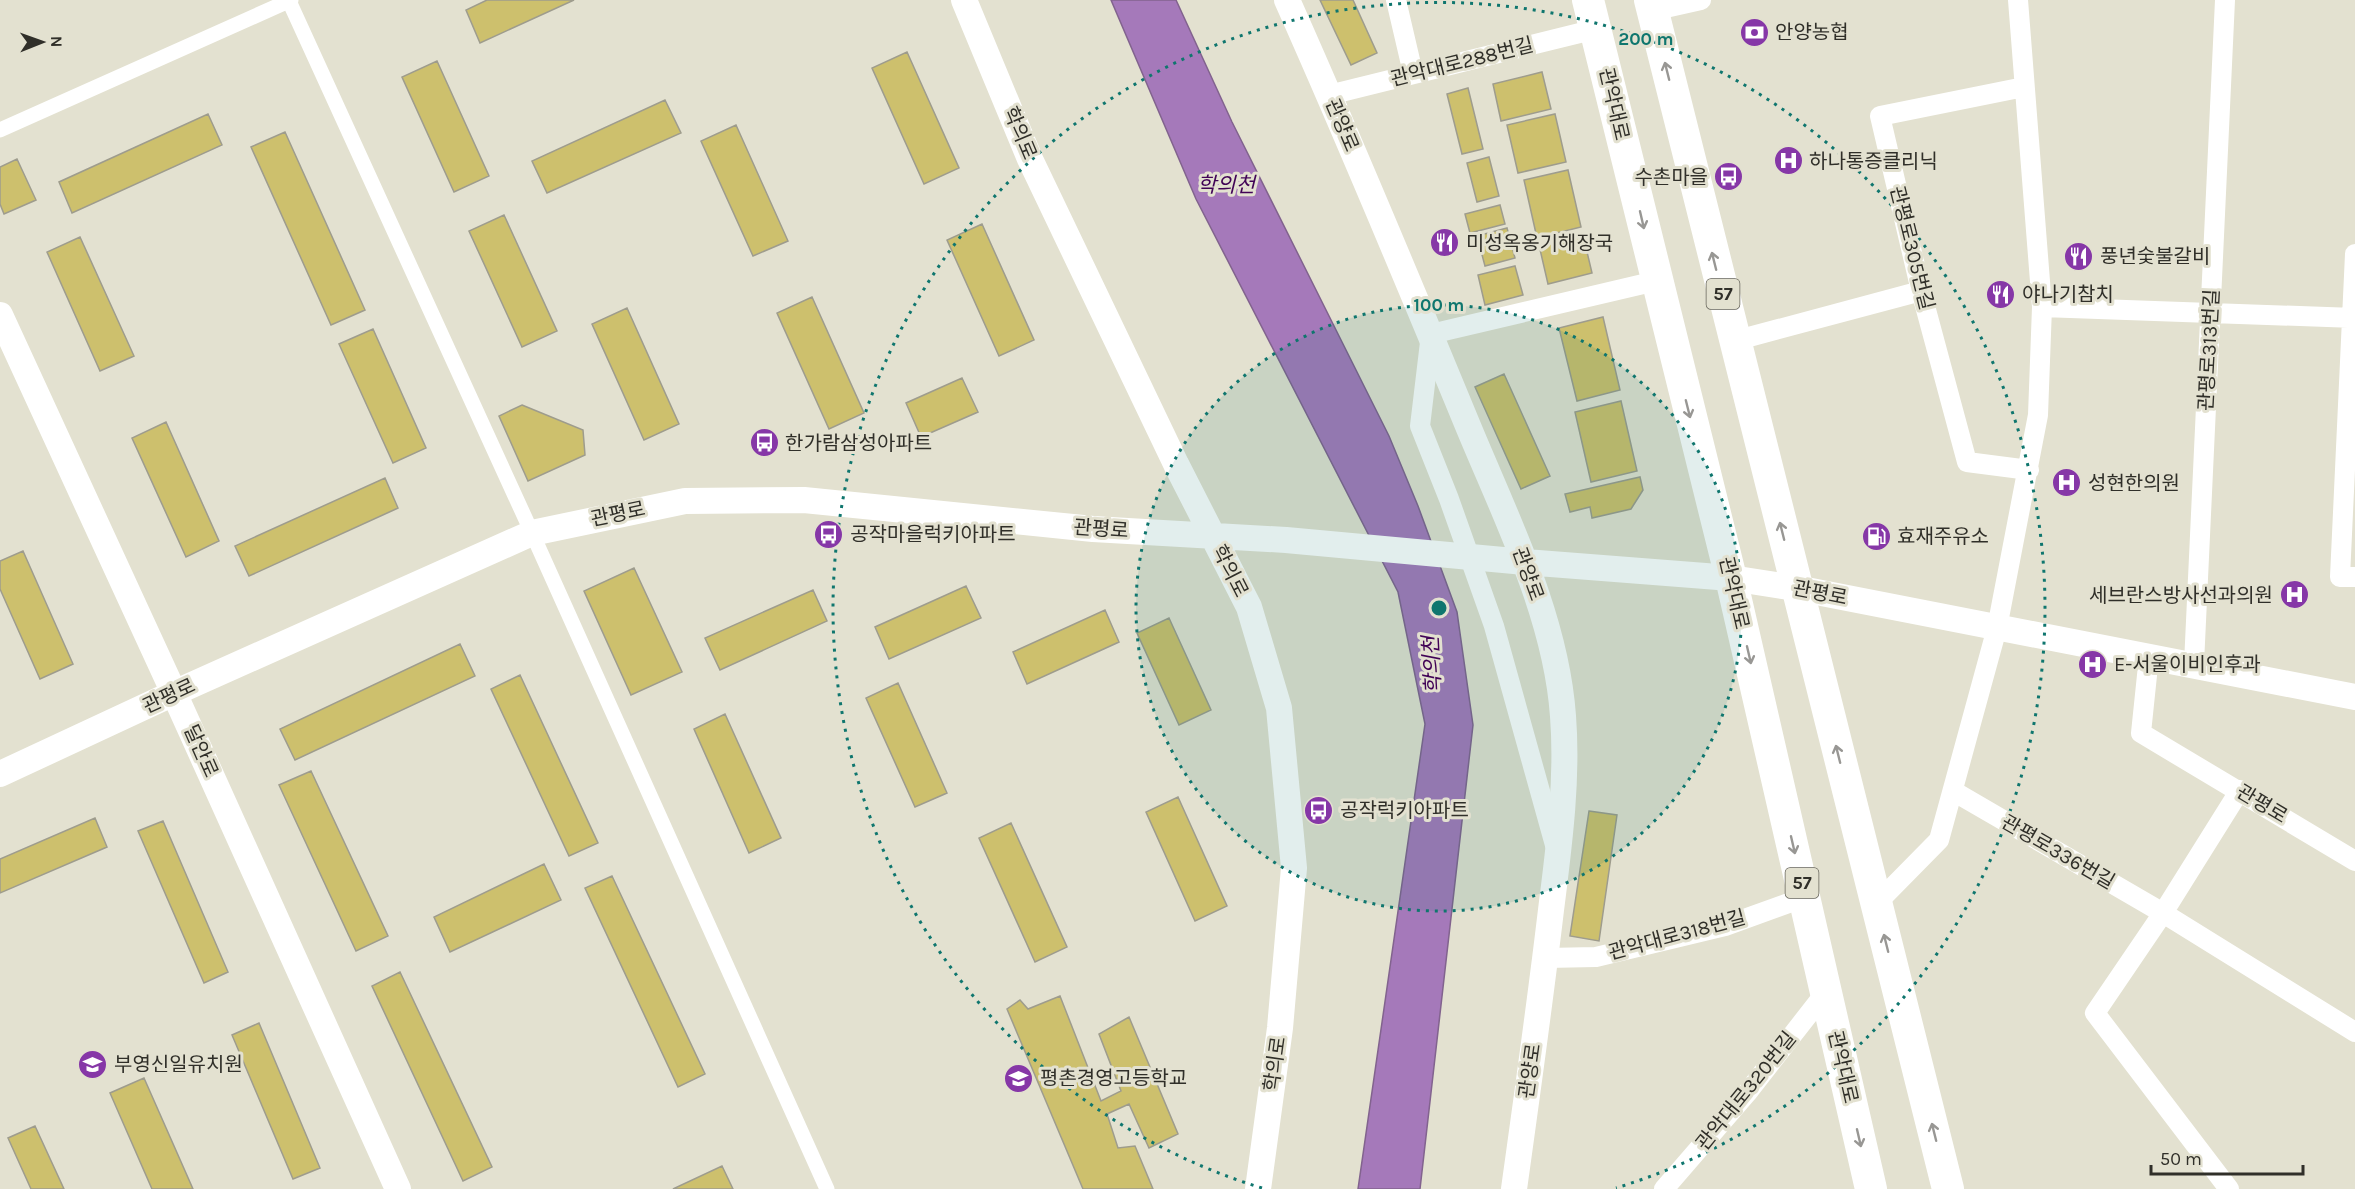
<svg xmlns="http://www.w3.org/2000/svg" width="2355" height="1189" font-family="Karla,'Noto Sans KR',sans-serif">
	<rect width="100%" height="100%" fill="#e3e1d0"/>
	<!-- water -->
	<path fill="#a579ba" stroke="#82638e" stroke-width="1.5" d="M1111,0H1176L1232,122L1389,436L1418,506L1457,612L1473,725L1420,1189H1358L1425,724L1398,592L1196,199Z"/>
	<!-- building -->
	<path fill="#cdc06d" stroke="#9e9c8d" stroke-width="1.5" d="M487,0H574L480,43L466,10Z
		M1320,0H1353L1377,53L1351,65Z
		M907,52L959,168L924,184L872,68Z
		M437,61L489,176L454,192L402,77Z
		M1542,72L1551,109L1501,121L1493,84Z
		M1468,88L1483,149L1462,154L1447,94Z
		M665,100L681,133L547,193L532,161Z
		M208,114L222,145L72,213L59,182Z
		M1555,114L1566,162L1518,173L1507,125Z
		M736,125L788,241L753,256L701,141Z
		M285,132L365,310L331,325L251,147Z
		M1489,157L1499,196L1477,202L1467,163Z
		M17,159L36,200L4,214L0,204V167Z
		M1568,170L1581,227L1537,238L1524,180Z
		M1500,205L1505,224L1470,233L1465,214Z
		M504,215L557,331L522,347L469,231Z
		M982,224L1034,340L999,356L947,240Z
		M1507,228L1515,258L1485,266L1477,236Z
		M1583,235L1592,273L1548,284L1539,245Z
		M80,237L134,356L100,371L47,252Z
		M1515,266L1523,295L1485,305L1478,275Z
		M812,297L864,413L829,429L777,313Z
		M627,308L679,424L644,440L592,324Z
		M1603,317L1620,390L1577,401L1559,328Z
		M373,329L426,448L393,463L339,344Z
		M1504,374L1550,476L1521,489L1475,387Z
		M962,378L978,412L921,437L906,403Z
		M1621,401L1637,471L1591,482L1575,412Z
		M522,405L583,430L585,455L528,481L499,416Z
		M166,422L219,541L186,557L132,438Z
		M1640,477L1643,490L1631,509L1592,518L1590,507L1570,512L1565,494Z
		M385,478L398,508L249,576L235,546Z
		M23,551L73,664L40,679L0,589V561Z
		M634,568L682,672L631,695L584,591Z
		M966,586L981,618L889,659L875,627Z
		M813,590L827,621L720,670L705,638Z
		M1105,610L1119,642L1027,684L1013,652Z
		M1169,618L1211,710L1179,725L1137,633Z
		M460,644L475,676L295,760L280,729Z
		M520,675L598,843L569,856L491,689Z
		M898,683L947,793L915,807L866,698Z
		M725,714L781,838L749,853L694,729Z
		M311,771L388,936L356,951L279,785Z
		M1178,797L1227,906L1195,921L1146,812Z
		M1589,811L1617,815L1599,941L1570,936Z
		M95,818L107,847L0,893V859Z
		M163,821L228,972L204,983L138,831Z
		M1011,823L1067,947L1035,962L979,838Z
		M544,864L561,900L450,952L434,917Z
		M612,876L705,1074L678,1087L585,888Z
		M400,972L492,1167L463,1181L372,986Z
		M1060,996L1101,1101L1121,1091L1099,1034L1129,1017L1178,1134L1149,1148L1129,1104L1107,1114L1118,1148L1135,1146L1153,1189H1083L1007,1009L1020,1000L1028,1009Z
		M259,1023L320,1168L293,1179L232,1035Z
		M144,1078L193,1189H152L110,1093Z
		M35,1126L64,1189H31L8,1138Z
		M722,1166L733,1189H673Z"/>
	<g fill="none" stroke-linecap="round" stroke-linejoin="round">
		<!-- pedestrian -->
		<path stroke="#fff" stroke-width="15" d="M289,1L532,533L827,1189
			M0,130L291,0"/>
		<!-- minor -->
		<path stroke="#fff" stroke-width="20" d="M1396,0L1413,73
			M1652,11L1701,0
			M2024,87L1880,116L1921,291L1967,462L2029,470
			M1329,95L1596,29
			M2355,254L2340,577H2355
			M2042,307L2355,318
			M1734,341L1921,291
			M2149,656L2141,733L2355,861
			M2194,664L2225,0
			M1953,791L2163,913L2355,1032
			M1555,845L1494,626L1449,499L1420,426L1431,334L1656,281
			M1876,904L1939,840L1997,628L2038,415L2042,307L2018,0
			M1546,958L1596,957L1725,926L1805,897
			M1664,1189L1747,1093L1826,992
			M2229,1189L2095,1013L2163,913L2240,790"/>
		<!-- tertiary -->
		<path stroke="#fff" stroke-width="26" d="M964,0L1030,159L1176,464L1249,607L1279,708L1294,868L1280,1028L1258,1189
			M1287,0C1350,141 1409,283 1468,426C1506,518 1556,616 1563,716C1568,780 1559,846 1551,910C1540,1003 1527,1096 1514,1189
			M0,315L174,693L398,1189
			M0,774L174,693L532,533L685,501L804,500L1093,529L1286,540L1525,562L1731,578L1796,588L2355,697"/>
		<!-- primary -->
		<path stroke="#fff" stroke-width="32" d="M1588,0L1731,578L1871,1189
			M1650,0L1948,1189"/>
	</g>
	<!-- one-way arrows -->
	<defs><path id="oneway-shaft" d="M-6 0H5M1.5-3L5.5 0L1.5 3" fill="none" stroke-width="1.6" stroke-linecap="round" stroke-linejoin="round" transform="scale(1.5)"/></defs>
	<g stroke="#989794">
		<use href="#oneway-shaft" transform="translate(1667 71) rotate(-104)"/>
		<use href="#oneway-shaft" transform="translate(1642 220) rotate(77)"/>
		<use href="#oneway-shaft" transform="translate(1714 261) rotate(-104)"/>
		<use href="#oneway-shaft" transform="translate(1688 409) rotate(76)"/>
		<use href="#oneway-shaft" transform="translate(1782 531) rotate(-104)"/>
		<use href="#oneway-shaft" transform="translate(1749 655) rotate(77)"/>
		<use href="#oneway-shaft" transform="translate(1838 754) rotate(-104)"/>
		<use href="#oneway-shaft" transform="translate(1793 845) rotate(77)"/>
		<use href="#oneway-shaft" transform="translate(1886 943) rotate(-104)"/>
		<use href="#oneway-shaft" transform="translate(1934 1132) rotate(-104)"/>
		<use href="#oneway-shaft" transform="translate(1859 1138) rotate(77)"/>
	</g>
	<!-- distance rings -->
	<circle cx="1439" cy="608" r="303" fill="#0f766e" fill-opacity=".12"/>
	<g fill="none" stroke="#0f766e" stroke-width="3" stroke-dasharray="3 6">
		<circle cx="1439" cy="608" r="303"/>
		<path d="M1262 1188A606 606 0 1 1 1616 1188"/>
	</g>
	<!-- icons -->
	<defs>
		<symbol id="bank-disc" viewBox="-11 -11 22 22"><circle r="9.5" fill="#8637a7" stroke="#e3e1d0"/><path d="M-6-4H6V4H-6ZM0-2.3a2.3 2.3 0 1 0 0 4.6a2.3 2.3 0 1 0 0-4.6Z" fill="#fff"/></symbol>
		<symbol id="hospital-disc" viewBox="-11 -11 22 22"><circle r="9.5" fill="#8637a7" stroke="#e3e1d0"/><path d="M-5-5h3v3.5h4V-5h3V5h-3V1.5h-4V5h-3Z" fill="#fff"/></symbol>
		<symbol id="bus-disc" viewBox="-11 -11 22 22"><circle r="9.5" fill="#8637a7" stroke="#e3e1d0"/><path d="M-5-6H5V4H4V6H2V4H-2V6H-4V4H-5ZM-3.5-4V0h7V-4ZM-3.5 1.2v1.5H-2V1.2ZM2 1.2v1.5H3.5V1.2Z" fill="#fff"/></symbol>
		<symbol id="restaurant-disc" viewBox="-11 -11 22 22"><circle r="9.5" fill="#8637a7" stroke="#e3e1d0"/><path d="M-5-6h1v4h1v-4h1v4h1v-4h1v5L-1.5 .5V6h-2V.5L-5-1ZM5-6V6H3V1.5H1.5Q1.5-4 5-6Z" fill="#fff"/></symbol>
		<symbol id="fuel-disc" viewBox="-11 -11 22 22"><circle r="9.5" fill="#8637a7" stroke="#e3e1d0"/><path d="M-5.5-6h7V0h2V4h1.3V-2.5L3-4.5l.8-.8L6-3V5H2.5V1h-1V6h-7ZM-4.2-4.7v3.2H.2V-4.7Z" fill="#fff"/></symbol>
		<symbol id="school-disc" viewBox="-11 -11 22 22"><circle r="9.5" fill="#8637a7" stroke="#e3e1d0"/><path d="M0-5L7-2L0 1L-7-2ZM-4 1L0 2.5L4 1V4Q0 6-4 4Z" fill="#fff"/></symbol>
	</defs>
	<g fill-rule="evenodd">
		<use href="#bank-disc" x="1738" y="16" width="33" height="33"/>
		<use href="#hospital-disc" x="1772" y="144" width="33" height="33"/>
		<use href="#bus-disc" x="1712" y="160" width="33" height="33"/>
		<use href="#restaurant-disc" x="1428" y="226" width="33" height="33"/>
		<use href="#restaurant-disc" x="2062" y="240" width="33" height="33"/>
		<use href="#restaurant-disc" x="1984" y="278" width="33" height="33"/>
		<use href="#bus-disc" x="748" y="426" width="33" height="33"/>
		<use href="#hospital-disc" x="2050" y="466" width="33" height="33"/>
		<use href="#bus-disc" x="812" y="518" width="33" height="33"/>
		<use href="#fuel-disc" x="1860" y="520" width="33" height="33"/>
		<use href="#hospital-disc" x="2278" y="578" width="33" height="33"/>
		<use href="#hospital-disc" x="2076" y="648" width="33" height="33"/>
		<use href="#bus-disc" x="1302" y="794" width="33" height="33"/>
		<use href="#school-disc" x="76" y="1048" width="33" height="33"/>
		<use href="#school-disc" x="1002" y="1062" width="33" height="33"/>
	</g>
	<g text-anchor="middle" dominant-baseline="central" stroke-width="6" stroke-linejoin="round" paint-order="stroke">
		<!-- shield labels -->
		<g fill="#e3e1d0" stroke="#66645b" stroke-width="1.5">
			<rect x="1706.5" y="279" width="33" height="30" rx="4.5"/>
			<rect x="1785.5" y="868" width="33" height="30" rx="4.5"/>
		</g>
		<g font-size="18" font-weight="bold" fill="#302f29">
			<text x="1723" y="294">57</text>
			<text x="1802" y="883">57</text>
		</g>
		<!-- poi labels -->
		<g font-size="20" fill="#302f29" stroke="#e3e1d0" text-anchor="start">
			<text x="1775" y="32">안양농협</text>
			<text x="1809" y="161">하나통증클리닉</text>
			<text x="1708" y="177" text-anchor="end">수촌마을</text>
			<text x="1466" y="243">미성옥옹기해장국</text>
			<text x="2100" y="256">풍년숯불갈비</text>
			<text x="2022" y="294">야나기참치</text>
			<text x="785" y="443">한가람삼성아파트</text>
			<text x="2088" y="483">성현한의원</text>
			<text x="850" y="534">공작마을럭키아파트</text>
			<text x="1897" y="536">효재주유소</text>
			<text x="2273" y="595" text-anchor="end">세브란스방사선과의원</text>
			<text x="2114" y="664">E-서울이비인후과</text>
			<text x="1340" y="810">공작럭키아파트</text>
			<text x="114" y="1064">부영신일유치원</text>
			<text x="1040" y="1078">평촌경영고등학교</text>
		</g>
		<!-- street labels -->
		<g font-size="20" fill="#302f29" stroke="#e3e1d0">
			<text transform="translate(1462 62) rotate(-14)">관악대로288번길</text>
			<text transform="translate(1614 104) rotate(77)">관악대로</text>
			<text transform="translate(1342 125) rotate(67)">관양로</text>
			<text transform="translate(1020 133) rotate(67)">학의로</text>
			<text transform="translate(1912 248) rotate(76)">관평로305번길</text>
			<text transform="translate(2209 350) rotate(-87)">관평로313번길</text>
			<text transform="translate(618 514) rotate(-12)">관평로</text>
			<text transform="translate(1101 529) rotate(4)">관평로</text>
			<text transform="translate(1230 571) rotate(63)">학의로</text>
			<text transform="translate(1528 574) rotate(70)">관양로</text>
			<text transform="translate(1734 593) rotate(77)">관악대로</text>
			<text transform="translate(1820 593) rotate(11)">관평로</text>
			<text transform="translate(169 696) rotate(-25)">관평로</text>
			<text transform="translate(201 751) rotate(66)">달안로</text>
			<text transform="translate(2262 804) rotate(31)">관평로</text>
			<text transform="translate(2058 852) rotate(30)">관평로336번길</text>
			<text transform="translate(1677 935) rotate(-15)">관악대로318번길</text>
			<text transform="translate(1275 1064) rotate(-82)">학의로</text>
			<text transform="translate(1843 1067) rotate(77)">관악대로</text>
			<text transform="translate(1530 1071) rotate(-82)">관양로</text>
			<text transform="translate(1746 1091) rotate(-51)">관악대로320번길</text>
		</g>
		<!-- water labels -->
		<g font-size="21" font-style="italic" fill="#410356" stroke="#e3e1d0">
			<text x="1226" y="185">학의천</text>
			<text transform="translate(1432 665) rotate(-93)">학의천</text>
		</g>
	</g>
	<circle cx="1439" cy="608" r="9" fill="#0f766e" stroke="#e3e1d0" stroke-width="3"/>
	<g font-size="18" text-anchor="middle" font-weight="bold" fill="#0f766e" stroke="#e3e1d0" stroke-width="6" stroke-linejoin="round" paint-order="stroke">
		<text x="1646" y="45">200 m</text>
		<text x="1439" y="311">100 m</text>
	</g>
	<!-- north arrow -->
	<g transform="translate(42 42) rotate(89)" stroke="#e3e1d0" stroke-width="4.5" paint-order="stroke">
	<path d="M0-4.5L10 22L0 15L-10 22Z" fill="#302f29"/>
	<text y="-9" font-size="16" font-weight="bold" text-anchor="middle" fill="#302f29">N</text>
	</g>
	<!-- scale -->
	<path d="M2151 1165v9h152v-9" fill="none" stroke="#302f29" stroke-width="3"/>
	<text x="2160" y="1165" font-size="18" fill="#302f29" stroke="#e3e1d0" stroke-width="4.5" paint-order="stroke">50 m</text>
</svg>
